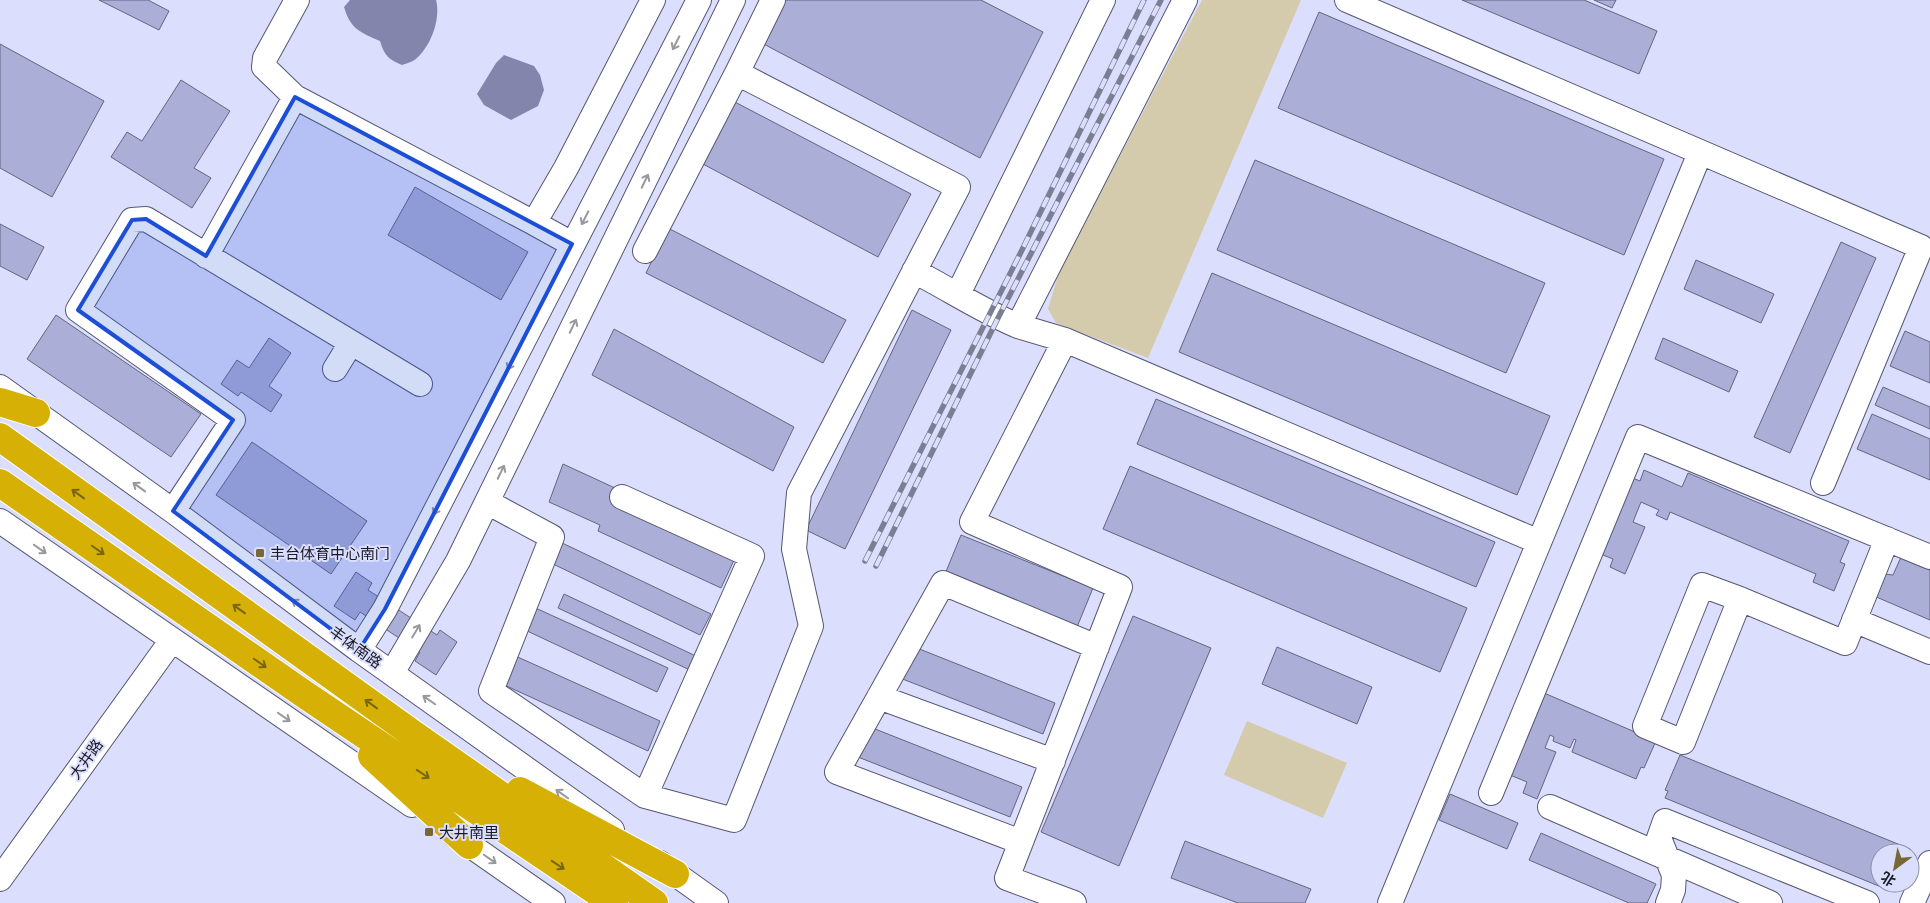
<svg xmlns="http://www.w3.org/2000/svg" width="1930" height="903" font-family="'PT Sans Narrow','Noto Sans SC',sans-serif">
	<rect width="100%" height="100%" fill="#dbdefd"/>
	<!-- green -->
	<path fill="#d4cbad" d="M1202,0H1301L1148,358L1056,323L1048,309L1059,272Z
		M1247,721L1347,763L1323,818L1224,775Z"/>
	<!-- water -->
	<path fill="#8385ac" d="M350,0H436C441,19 431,45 417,58C413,62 407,63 402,65C389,60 384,55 380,41C360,32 351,30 344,7Z
		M504,55L534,66L540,75L544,90L538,106L511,120L484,105L477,94L496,63Z"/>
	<!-- building -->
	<path fill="#abaed7" stroke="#646581" d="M99,0H148L169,11L159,30Z
		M777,0H981L1043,32L980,158L756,40Z
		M1462,0H1584L1657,31L1639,74Z
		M1594,0H1616L1612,8Z
		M1319,12L1664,159L1624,255L1278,108Z
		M0,44L104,101L52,197L0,168Z
		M181,80L230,111L194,168L211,178L192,208L111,157L127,132L142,141Z
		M731,100L911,194L878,257L701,163Z
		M1255,160L1545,283L1506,373L1217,250Z
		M415,187L528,252L501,300L388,235Z
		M0,224L44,247L27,280L0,266Z
		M668,228L846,320L823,363L646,273Z
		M1841,242L1876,258L1790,453L1754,437Z
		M1696,260L1774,294L1761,323L1684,289Z
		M1212,273L1550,416L1517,495L1179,352Z
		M912,310L951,330L845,549L806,530Z
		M56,315L201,414L171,457L27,359Z
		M614,329L794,427L773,471L592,375Z
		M1905,331L1930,342V383L1890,366Z
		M269,338L291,353L269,386L282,395L271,412L241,392L238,396L221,384L237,360L249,368Z
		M1663,338L1738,371L1729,392L1655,359Z
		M1883,387L1930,407V429L1875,405Z
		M1156,399L1495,542L1476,587L1137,444Z
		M1872,414L1930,439V480L1857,449Z
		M252,442L367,521L331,574L216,495Z
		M563,464L615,488L735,558L721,588L598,531L600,525L549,502Z
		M1130,466L1467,608L1440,672L1103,529Z
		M1644,470L1682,487L1688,473L1849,541L1840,562L1845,564L1834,591L1813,582L1816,574L1670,512L1667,520L1656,515L1659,510L1641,502L1633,522L1645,527L1625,574L1610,567L1613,559L1598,553L1630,477L1640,481Z
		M961,535L1093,588L1077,627L945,574Z
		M558,541L711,614L700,635L549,562Z
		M1901,557L1930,570V620L1874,596L1884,574L1893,575Z
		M356,572L372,583L368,590L437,635L440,630L457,642L436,675L415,661L420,652L360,612L355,620L334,606Z
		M564,594L698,657L692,671L558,608Z
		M531,606L668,668L657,692L523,629Z
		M1133,616L1211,648L1119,866L1041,832Z
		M912,646L1055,703L1043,734L900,678Z
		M1277,647L1372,687L1357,724L1262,684Z
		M511,654L660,721L648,751L500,683Z
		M1544,693L1656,741L1644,768L1641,767L1636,779L1572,752L1576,740L1574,739L1570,748L1553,741L1554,737L1550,735L1545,748L1556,752L1537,799L1523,793L1527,782L1510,775Z
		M870,727L1022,787L1010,817L858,757Z
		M1680,755L1910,849L1908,853H1880V883H1889L1886,889L1665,798L1668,791L1665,790Z
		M1450,794L1518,823L1507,849L1439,820Z
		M1541,833L1656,884L1647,903H1629L1529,860Z
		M1185,841L1311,889L1305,903H1238L1171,878Z"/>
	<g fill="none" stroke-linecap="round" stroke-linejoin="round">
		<defs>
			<path id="minor" d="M1347,0L1921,247L1823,483
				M737,73L773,0
				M295,97L264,67L265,58L297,0
				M572,244L534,223L566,168L653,0
				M206,256L295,97L534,223
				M914,271C949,289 982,311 1018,326
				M958,294L1103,0
				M1065,340L1539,542
				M335,369L351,343
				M0,387L173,511L359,650L612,830
				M487,502L552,537L491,691L645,796L752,556L622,497
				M173,511L233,420L78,310L132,220L146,219L420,384
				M0,521L412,805
				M1740,599L1683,742L1645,726L1702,585L1740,599L1845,643L1887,539
				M1854,620L1930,652
				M359,650L385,609L699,0
				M392,673L458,561L733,0
				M879,697L1053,761
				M1491,793L1638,437L1930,557
				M645,796L734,820L811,626L794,549L799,493L958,187L737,73L645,251
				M1550,807L1770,903
				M454,834L553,903
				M1021,842L837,772L943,583L1097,647
				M660,863L716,903
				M0,879L172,640
				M1074,903L1007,878L1120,587L972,522L1065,340L1018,326L1185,0
				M1390,903L1700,153
				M1668,903L1673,890L1674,875L1659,838L1665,821L1867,903
				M1912,903L1930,863"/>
			<path id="highway" d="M0,402L36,413
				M0,437L413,734L654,903
				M0,483L304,694L614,903
				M372,756L469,845
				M520,791L675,874"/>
		</defs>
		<!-- minor casing -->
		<use href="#minor" stroke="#565772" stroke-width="26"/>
		<!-- highway casing -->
		<use href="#highway" stroke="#fff" stroke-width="30"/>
		<!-- minor -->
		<use href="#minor" stroke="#fff" stroke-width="24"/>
		<!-- highway -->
		<use href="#highway" stroke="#d7b006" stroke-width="28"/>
		<defs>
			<path id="rail" d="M865,561L1022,250L1144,0
				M876,566L998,318L1161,0"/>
		</defs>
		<!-- rail casing -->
		<use href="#rail" stroke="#7c7e93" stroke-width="5.5"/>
		<!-- rail -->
		<use href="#rail" stroke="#dbdefd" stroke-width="4" stroke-dasharray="11" stroke-linecap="butt"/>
	</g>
	<!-- one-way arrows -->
	<defs><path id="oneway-shaft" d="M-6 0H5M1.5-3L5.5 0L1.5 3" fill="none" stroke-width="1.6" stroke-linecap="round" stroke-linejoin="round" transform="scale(1.25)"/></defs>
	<g stroke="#98989d">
		<use href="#oneway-shaft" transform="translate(676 43) rotate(117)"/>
		<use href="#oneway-shaft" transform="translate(645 181) rotate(-64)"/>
		<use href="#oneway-shaft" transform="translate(585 218) rotate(117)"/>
		<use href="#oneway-shaft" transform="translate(573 326) rotate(-64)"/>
		<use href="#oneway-shaft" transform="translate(511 363) rotate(117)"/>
		<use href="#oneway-shaft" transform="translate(501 472) rotate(-64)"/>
		<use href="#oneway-shaft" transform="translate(139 487) rotate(-144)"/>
		<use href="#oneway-shaft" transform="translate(437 508) rotate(117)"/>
		<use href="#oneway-shaft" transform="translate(40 549) rotate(35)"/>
		<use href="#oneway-shaft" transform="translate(298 604) rotate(-144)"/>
		<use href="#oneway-shaft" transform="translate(416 631) rotate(-59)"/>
		<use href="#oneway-shaft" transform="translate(429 700) rotate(-145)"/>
		<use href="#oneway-shaft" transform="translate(284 717) rotate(35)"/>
		<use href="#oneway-shaft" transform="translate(562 794) rotate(-145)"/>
		<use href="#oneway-shaft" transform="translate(490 859) rotate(35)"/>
	</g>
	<g stroke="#786516">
		<use href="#oneway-shaft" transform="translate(78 494) rotate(-144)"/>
		<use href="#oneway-shaft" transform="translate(98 550) rotate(35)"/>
		<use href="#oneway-shaft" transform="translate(239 609) rotate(-144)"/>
		<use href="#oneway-shaft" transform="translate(260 663) rotate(35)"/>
		<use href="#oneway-shaft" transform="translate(371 704) rotate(-144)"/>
		<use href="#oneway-shaft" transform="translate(423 774) rotate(34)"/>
		<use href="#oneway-shaft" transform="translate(558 865) rotate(34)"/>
	</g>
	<!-- marked area -->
	<path fill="#1d4ed8" fill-opacity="0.2" stroke="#1d4ed8" stroke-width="4" stroke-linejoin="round" d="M295,97L572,244L385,609L359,650L173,511L233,420L78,310L132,220L146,219L206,256Z"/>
	<!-- markers -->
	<g fill="#766735" stroke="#dbdefd" stroke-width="2">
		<rect x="255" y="548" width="10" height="10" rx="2.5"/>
		<rect x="424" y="827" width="10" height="10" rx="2.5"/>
	</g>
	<g text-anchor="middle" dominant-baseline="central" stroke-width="4" stroke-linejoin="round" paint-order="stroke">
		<!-- poi labels -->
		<g font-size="15" fill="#191a25" stroke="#dbdefd" text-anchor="start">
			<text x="270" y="553">丰台体育中心南门</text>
			<text x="439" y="832">大井南里</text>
		</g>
		<!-- street labels -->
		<g font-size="15" fill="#191a25" stroke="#dbdefd">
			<text transform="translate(356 647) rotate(36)">丰体南路</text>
			<text transform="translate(86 759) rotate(-54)">大井路</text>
		</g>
	</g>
	<!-- north arrow -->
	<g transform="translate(1895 868) rotate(212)"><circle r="24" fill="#dbdefd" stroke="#8d90a7"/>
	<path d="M0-4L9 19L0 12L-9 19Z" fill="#766735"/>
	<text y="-8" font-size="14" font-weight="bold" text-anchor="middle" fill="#191a25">北</text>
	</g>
</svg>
